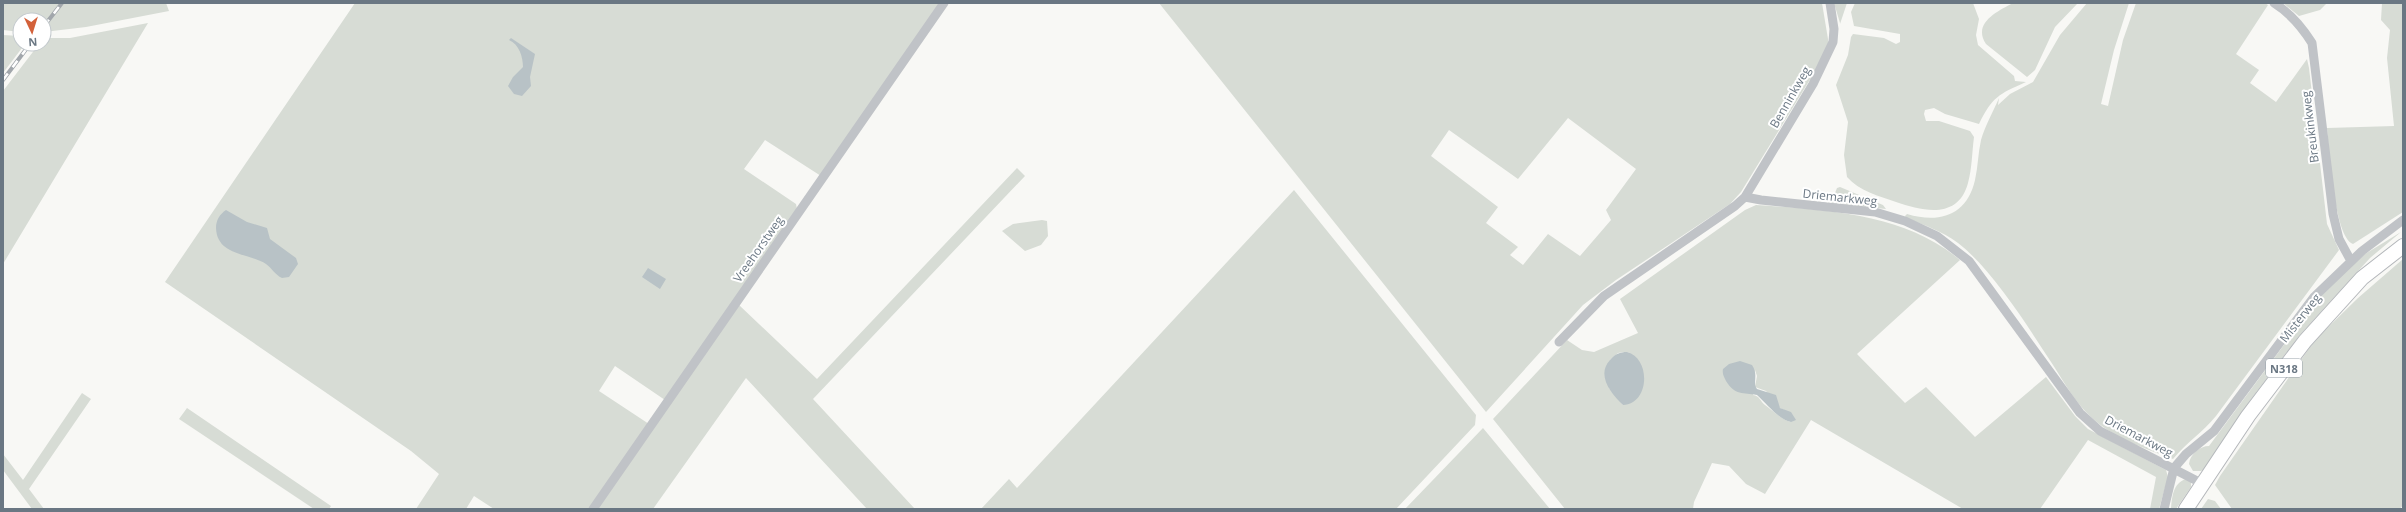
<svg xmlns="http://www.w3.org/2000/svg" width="2406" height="512" font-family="'Open Sans',sans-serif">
	<rect width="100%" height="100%" fill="#f8f8f5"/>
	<!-- green -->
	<path fill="#d7dcd5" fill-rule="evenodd" d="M3,3H166L169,11L86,27L44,32V20H20V32L3,30Z
		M355,3H941L821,176L765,140L744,169L796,204L797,209L665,400L615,366L599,391L649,424L590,509H494L474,496L466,509H416L439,474L411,451L165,282Z
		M1159,3H1822L1829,45L1822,60L1741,192L1730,204L1616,280L1583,305L1486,412ZM1568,118L1636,169L1606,210L1611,220L1580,256L1548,234L1523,265L1510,255L1518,247L1486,223L1498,207L1431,156L1449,130L1518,179Z
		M1834,3H1847L1840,24V23Z
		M1855,3H1973L1979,19L1976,35L1978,45L2014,76L2015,81L2026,82C1999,94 1992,97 1979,124L1945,114L1934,108L1925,110L1924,114L1926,121H1939L1970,131L1974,137C1972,152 1972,169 1968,183C1958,220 1923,211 1896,202C1879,196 1859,191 1847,177L1844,155L1848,122L1836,85L1848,55L1851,37L1853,34L1884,38L1896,44L1900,42V34L1854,26L1851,12Z
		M2013,3H2078L2055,27L2035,70L2027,77L1986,44C1972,23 1998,11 2013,3Z
		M2087,3H2129L2114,50L2101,104L2108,106L2123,40L2136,3H2265L2268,5L2236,54L2259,70L2250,83L2276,102L2307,59L2309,68L2327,224L2339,250L2216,416C2203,432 2186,443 2173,459C2146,449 2111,437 2090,416C2075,402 2064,382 2053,365C2028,327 1993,270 1958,243C1942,231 1924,225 1906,218L1905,216L1907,214C1940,224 1967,215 1975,180C1978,167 1978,153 1981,140C1985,126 1993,112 1999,98L1998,105L2010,94L2033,82L2060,35Z
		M2283,3H2327L2320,10L2299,16Z
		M2382,3H2403V212L2353,244C2334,237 2329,148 2327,128L2394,126L2387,58L2390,30L2381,20Z
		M148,23L3,264V91L39,44H44V38H70Z
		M3,35L20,36V44H25L3,73Z
		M1017,168L1025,176L813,399L915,509H867L746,378L653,509H597L739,305L817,379Z
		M1840,187L1883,205L1886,209L1831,203L1837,188Z
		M1294,190L1476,415L1475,425L1396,509H981L1009,479L1017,488Z
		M1756,205C1827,210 1904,213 1960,260L1857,354L1905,403L1926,387L1975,437L2046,377L2075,416L2088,429L2166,470L2168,477L2159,509H2150L2156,477L2088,440L2040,509H1963L1811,420L1765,494L1746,484L1729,466L1712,463L1694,502L1693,509H1565L1493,419L1567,340L1582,350L1594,352L1638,333L1620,299L1745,210ZM1624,352L1630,353L1623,405L1609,388L1610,360L1618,353ZM1755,370L1757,376L1755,387L1766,391L1780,408L1786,411L1791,422C1782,420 1772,410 1765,405C1760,401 1760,396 1753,395Z
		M1042,220L1047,221L1048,236L1041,245L1025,251L1002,231L1013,224Z
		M2401,232L2370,258L2299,336L2252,398L2205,469L2201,471H2193L2189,464C2190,454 2200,446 2209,446L2327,287L2365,254Z
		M2403,259V505L2400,509H2232L2215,485L2220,476L2315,340L2358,298Z
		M82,393L91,399L29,489L44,509H32L3,470V454L23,480Z
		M187,408L331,506L329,509H314L179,419Z
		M1483,428L1550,509H1405Z
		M2186,479L2191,482V487L2176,509H2171C2172,497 2173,483 2186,479Z
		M2208,499L2215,501L2221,509H2201Z"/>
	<!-- water -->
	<path fill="#b8c2c6" d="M511,38L535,54L530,77L531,86L522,96L514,94L508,86L513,77L523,67C523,57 519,44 509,40Z
		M226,210L247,222L267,228L270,239L296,258L298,264L289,277L282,278C275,275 272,268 266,264C249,253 217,256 216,228C216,220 220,214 226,210Z
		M648,268L666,279L660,289L642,277Z
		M1627,352C1651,358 1650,404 1623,405C1611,394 1596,375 1610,360C1615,354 1620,352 1627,352Z
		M1740,361L1752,365C1759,376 1752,382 1757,389L1776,395L1780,408L1791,412L1796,420L1791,422C1778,419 1767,404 1757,395C1743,392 1735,396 1726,381C1724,377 1722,374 1723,369L1729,364Z"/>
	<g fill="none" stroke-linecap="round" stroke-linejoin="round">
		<defs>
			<path id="primary" d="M2186,509L2248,416L2305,341L2362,278L2403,246"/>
		</defs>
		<!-- primary casing -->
		<use href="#primary" stroke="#b4b7bb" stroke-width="16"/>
		<!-- minor -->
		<path stroke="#c0c3c7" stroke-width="9" d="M2274,3C2290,13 2302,27 2312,43L2333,214L2339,239L2351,261
			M1745,197L1761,200L1875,212L1905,221L1937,236L1969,261L2080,413L2100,431L2203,484
			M1559,342L1604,296L1735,206L1745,197L1813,84L1833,42L1834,29L1830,3
			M593,509L944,3
			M2164,509L2174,468L2186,454L2214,431L2314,297L2362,251L2403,220"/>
		<!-- primary -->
		<use href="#primary" stroke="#fff" stroke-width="14"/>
		<defs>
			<path id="rail" d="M44,26L62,3
				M3,80L30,44"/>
		</defs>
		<!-- rail casing -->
		<use href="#rail" stroke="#a2a7ac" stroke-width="4"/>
		<!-- rail -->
		<use href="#rail" stroke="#fff" stroke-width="2.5" stroke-dasharray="8" stroke-linecap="butt"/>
	</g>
	<g text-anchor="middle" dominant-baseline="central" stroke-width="4" stroke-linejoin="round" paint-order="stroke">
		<!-- shield labels -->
		<rect fill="#fff" stroke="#97a0a8" stroke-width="1" x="2266" y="359" width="36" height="18" rx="3"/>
		<g font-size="11" font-weight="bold" fill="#6a7783">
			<text x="2284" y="368">N318</text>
		</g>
		<!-- street labels -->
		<g font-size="12" fill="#6a7783" stroke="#fff">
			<text transform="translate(1790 97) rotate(-60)">Benninkweg</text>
			<text transform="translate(2310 127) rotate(-97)">Breukinkweg</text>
			<text transform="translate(1840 197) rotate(6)">Driemarkweg</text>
			<text transform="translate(758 249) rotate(-55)">Vreehorstweg</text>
			<text transform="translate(2300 318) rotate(-52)">Misterweg</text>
			<text transform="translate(2139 436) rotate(28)">Driemarkweg</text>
		</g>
	</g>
	<!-- border -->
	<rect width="2406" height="512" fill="none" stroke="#6a7783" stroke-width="8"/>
	<!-- north arrow -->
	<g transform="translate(32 32) rotate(176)"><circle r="19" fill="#ffffff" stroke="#c3c9cd"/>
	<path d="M0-3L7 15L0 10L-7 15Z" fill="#d3613a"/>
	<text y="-6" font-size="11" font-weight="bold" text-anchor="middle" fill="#6a7783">N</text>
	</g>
</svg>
